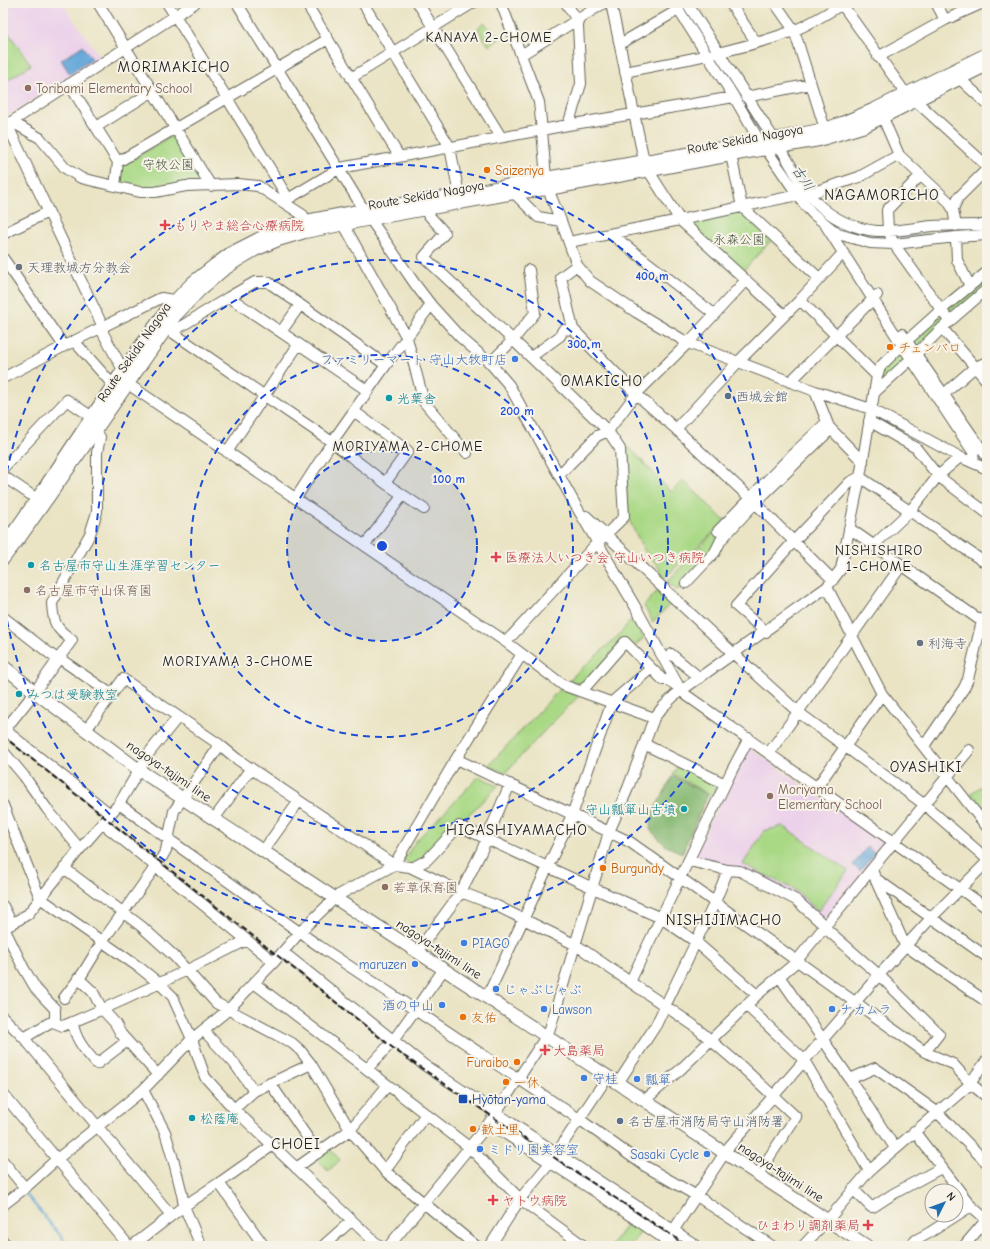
<svg xmlns="http://www.w3.org/2000/svg" width="990" height="1249" font-family="'Comic Neue','Klee One',sans-serif">
	<rect width="100%" height="100%" fill="#f7f3e8"/>
	<filter id="ink" filterUnits="userSpaceOnUse"><feTurbulence type="fractalNoise" baseFrequency=".025" numOctaves="2"/><feDisplacementMap in="SourceGraphic" scale="8" xChannelSelector="R" yChannelSelector="G"/><feConvolveMatrix kernelMatrix="1 2 1 2 8 2 1 2 1" color-interpolation-filters="sRGB"/></filter>
	<filter id="wash" filterUnits="userSpaceOnUse"><feTurbulence type="fractalNoise" baseFrequency=".012" numOctaves="4" result="noise"/><feDisplacementMap in="SourceGraphic" scale="16" xChannelSelector="R" yChannelSelector="G"/><feGaussianBlur stdDeviation="0.9" result="paint"/><feColorMatrix in="noise" values="0 0 0 0 0 0 0 0 0 0 0 0 0 0 0 0 0 1.4 0 .05"/><feComposite in="paint" operator="in"/></filter>
	<g filter="url(#wash)">
		<rect width="100%" height="100%" fill="#eae4c5"/>
		<!-- built -->
		<path fill="#ecd1ea" d="M3,3H62L100,57L3,119Z
			M747,746L887,845L824,922L797,898L693,857Z"/>
		<!-- green -->
		<path fill="#aad986" stroke="#637a51" d="M484,22L500,38L489,46L478,29Z
			M3,25L31,65L3,83Z
			M173,135L177,136L204,184L145,190L119,185L122,166Z
			M741,209L772,239L742,272L686,222Z
			M987,274V287L878,388L881,368Z
			M630,448L671,492L683,480L725,521L752,510L677,590L667,582L719,527L663,579L658,566L644,550L628,518L625,451Z
			M659,589L672,602L653,622L644,606Z
			M631,620L644,638L629,650L619,649L589,688L569,680L619,635Z
			M560,689L579,696L547,728L505,773L488,766Z
			M679,765L718,784L713,797L673,774Z
			M479,776L498,786L425,857L412,865L403,861L416,841Z
			M987,783V814L971,793Z
			M783,826L848,871L818,911L795,890L743,864L764,831Z
			M328,1147L340,1160L328,1171L315,1157Z
			M631,1219L644,1228L630,1246H611Z"/>
		<!-- forest -->
		<path fill="#87b973" stroke="#526a48" d="M673,776L708,795L682,853L666,846L650,830L653,812Z"/>
		<!-- water -->
		<path fill="#65a7d9" stroke="#40627a" d="M82,46L92,59L70,74L61,60Z
			M867,847L875,853L860,871L853,865Z"/>
		<g fill="none" stroke-linecap="round" stroke-linejoin="round">
			<!-- stream -->
			<path stroke="#65a7d9" stroke-width="2" d="M694,26L711,50
				M722,67L764,137
				M832,223C851,234 865,236 886,239
				M895,238L940,234
				M25,1193L69,1246"/>
		</g>
	</g>
	<g filter="url(#ink)">
		<g fill="none" stroke-linecap="round" stroke-linejoin="round">
			<defs>
				<path id="minor" d="M98,3L211,186
					M167,3L227,98L288,198
					M237,3L364,210L415,284L431,305L460,337L490,363L509,385L576,506L636,608L679,687L686,695L987,908
					M306,3L399,156
					M363,3L450,147L459,195
					M418,3L501,137
					M501,3L539,102L542,131L546,178L548,189L561,221L577,265L590,281L636,312L688,343L815,391L871,409L960,457L987,469
					M566,3L577,20L578,26L581,84L568,125
					M611,3L644,161
					M674,3L734,97L760,142
					M687,3L774,139
					M730,3L756,42
					M775,3L794,30L825,129
					M841,3L906,94L916,101L987,166
					M936,3L945,20
					M620,44L678,10
					M521,55L604,3
					M878,57L945,20L983,3
					M625,72C682,60 739,51 793,31C810,24 828,13 844,3
					M351,78L473,3
					M960,79L987,104
					M69,84L118,162L115,186
					M746,97L811,84
					M883,118L899,155L948,201L953,209L956,226
					M12,122L40,138L65,168L81,178L140,192H155L186,186L238,184L258,186L303,215L306,221
					M7,124L103,327V333L123,370L128,384L506,642L563,685L654,718
					M8,124L195,3
					M96,127L153,91
					M780,147C791,165 801,186 815,201C831,218 854,229 877,231C895,232 914,228 932,226C950,225 969,225 987,225
					M766,149L804,204L813,214L838,234L870,243L894,244L956,237L987,235
					M731,155L742,207L819,278
					M118,162L328,39
					M648,170L680,220L784,315
					M921,175L887,210L888,230L894,244L950,322
					M514,193L538,217L561,221
					M283,202L340,168L356,165L568,125L734,97
					M953,209L958,198L987,169
					M424,210L445,233L424,257L513,340L608,431L620,449L624,517L598,542L506,642
					M344,225L407,338L424,402L467,453
					M826,226L902,345L973,452L974,463
					M3,234L48,212
					M611,234L714,314
					M956,237L957,260L970,286
					M569,242L680,220L817,191L859,177L899,155
					M3,258L64,346
					M577,265L561,277L573,329L636,394L676,429L750,498L833,580
					M229,297L368,391
					M166,328L332,442L385,483L424,509
					M942,328L987,381
					M172,332L229,297L255,282H268L386,365
					M281,332L300,305
					M902,334L987,457
					M74,341L113,385
					M531,357L560,336L563,330L573,329
					M490,363L513,340L535,313L529,270
					M877,376L880,367L902,345L941,310L987,272
					M3,378L74,341L161,298L174,300
					M790,382L877,295
					M874,393L911,359L942,328L987,289
					M944,394L975,367L987,362
					M355,412L408,451L385,483
					M869,421L916,448L938,476L987,513
					M829,427L863,462
					M676,429L738,362L800,300L843,253
					M227,452L298,345
					M3,468L67,400L92,417
					M559,475L597,436L608,431L636,394L688,343L746,280
					M3,476L37,499
					M296,498L332,442L386,365L431,305
					M586,516L734,654L798,712L925,805L987,859
					M3,528L10,536
					M849,528L987,625
					M718,531L794,453L827,422
					M365,545L403,495
					M873,546L910,511L938,476L960,457
					M686,583L715,552L721,540L755,503L827,433L829,427L815,391
					M827,587L882,694L987,827
					M3,617L58,660
					M766,632L736,606L794,541L850,482L860,477L987,564
					M671,654L700,678
					M59,658L111,694
					M582,691L625,642L663,680H668L677,686
					M5,730L110,814
					M86,730L123,679L220,745L237,759L394,865L410,867L461,892L497,906L576,945L693,1025L742,1067L796,1117L758,1174
					M3,732L31,697L72,640C56,629 53,623 52,603L90,534L97,512V453L100,437L95,431
					M644,744L725,784
					M924,746L964,688L968,679L982,621L987,615
					M3,751L24,776L47,809L80,849
					M769,753L901,566
					M456,759L630,842L925,1052L953,1064L970,1083L987,1097
					M817,787L882,694
					M119,804L319,946L579,1119L645,1166L697,1196L772,1246
					M3,805L40,898L140,968L160,984L173,997L175,1002L192,1039L205,1077L234,1109L379,1246
					M214,819L251,768
					M102,823L274,962
					M263,851L299,801
					M162,857L166,850L174,811L220,745
					M689,861L728,870L740,871L796,900L825,926
					M64,868L141,926L174,956L216,1003L292,1043L300,1050L311,1064L350,1130L385,1171L476,1246
					M412,868L427,860L459,826L593,888L661,918L696,942L757,995
					M872,869L876,881L904,943L910,949L987,1002
					M875,878L987,957
					M3,906L12,924
					M824,927L879,975L939,1034L925,1052
					M4,928L23,967L36,989L55,1009V1018L53,1022L49,1023L24,1038
					M3,929L28,914L80,849L119,804L149,753L178,717
					M283,952L424,1065L697,1246
					M417,952L461,892L481,852L510,784
					M779,976L850,1079L895,1148
					M78,978L93,992L102,1009L115,1023L121,1034L158,1075
					M630,982L731,772L749,738
					M254,983L469,1147L520,1199L584,1246
					M487,997L572,815L612,702L648,671
					M64,998L83,973L102,942L156,866
					M746,1005L804,1060L869,1171
					M3,1017L24,1038L171,1215
					M53,1022L63,1026C126,1000 187,971 247,940
					M73,1022C74,1038 86,1052 97,1064L127,1041
					M203,1030L234,1063L254,1091
					M367,1069L393,1041L444,969
					M850,1079L875,1068L937,1112L987,1163
					M270,1083L318,1153
					M618,1083L656,1025L715,902L728,870
					M143,1090L165,1132L175,1166L182,1194L184,1206L201,1246
					M3,1094L129,1246
					M645,1100L681,1069L757,995L794,964L969,750
					M234,1109L254,1091L311,1064
					M489,1123L596,1192L675,1246
					M914,1131L971,1206L987,1220
					M3,1161L25,1188
					M296,1168L350,1130L388,1085
					M385,1171L426,1114
					M219,1183L264,1246
					M853,1189L871,1207H873L893,1194L941,1168
					M3,1205L25,1188L57,1159L143,1090L192,1039L228,1010L274,962L300,932L337,896L394,865L456,759L522,654
					M3,1241L7,1246
					M132,1246L184,1206L219,1183L273,1145
					M323,1246L351,1221
					M389,1246L489,1123L549,1032L609,832L628,788L654,718L662,708L675,695L827,587L841,569L860,477L877,376L800,300
					M490,1246L520,1199L550,1163L608,1076
					M663,1246L728,1148L879,975L932,917L987,862
					M803,1246L833,1214L869,1171L968,1086L987,1060
					M910,1246L916,1240L929,1233L971,1206
					M964,1246L987,1219"/>
				<path id="major" d="M3,544L13,533L37,499L123,370L169,307L192,283L216,264L231,253L272,232L306,221L364,210L459,195L546,178L774,139L825,129L842,123L875,109L987,54
					M3,559L21,536L95,431L175,316L200,290L222,271L238,260L255,250L278,240L305,232L371,219L514,193L548,189L731,155L819,140L865,126L987,65
					M3,666L35,692L139,770L867,1246"/>
			</defs>
			<!-- minor casing -->
			<use href="#minor" stroke="#646257" stroke-width="12"/>
			<!-- major casing -->
			<use href="#major" stroke="#646257" stroke-width="14"/>
			<!-- minor -->
			<use href="#minor" stroke="#fff" stroke-width="10"/>
			<!-- major -->
			<use href="#major" stroke="#fff" stroke-width="12"/>
			<!-- rail -->
			<path stroke="#1c1c1c" stroke-width="2" stroke-dasharray="6 3" stroke-linecap="butt" d="M3,736L398,1052L493,1117L688,1246"/>
		</g>
	</g>
	<!-- distance rings -->
	<circle cx="382" cy="546" r="95" fill="#1d4ed8" fill-opacity=".12"/>
	<g fill="none" stroke="#1d4ed8" stroke-width="2" stroke-dasharray="7 5">
		<circle cx="382" cy="546" r="95"/>
		<circle cx="382" cy="546" r="191"/>
		<circle cx="382" cy="546" r="286"/>
		<path d="M3 496A382 382 0 1 1 3 596"/>
	</g>
	<!-- markers -->
	<g fill="#8d6e63" stroke="#f7f3e8" stroke-width="1.5">
		<circle cx="28" cy="88" r="4"/>
		<circle cx="27" cy="590" r="4"/>
		<circle cx="770" cy="796" r="4"/>
		<circle cx="385" cy="887" r="4"/>
	</g>
	<g fill="#e8710a" stroke="#f7f3e8" stroke-width="1.5">
		<circle cx="487" cy="170" r="4"/>
		<circle cx="890" cy="347" r="4"/>
		<circle cx="603" cy="868" r="4"/>
		<circle cx="463" cy="1017" r="4"/>
		<circle cx="517" cy="1062" r="4"/>
		<circle cx="506" cy="1082" r="4"/>
		<circle cx="473" cy="1129" r="4"/>
	</g>
	<g fill="#e0444e" stroke="#f7f3e8" stroke-width="1.5">
		<path d="M163 219h4v4h4v4h-4v4h-4v-4h-4v-4h4z"/>
		<path d="M494 551h4v4h4v4h-4v4h-4v-4h-4v-4h4z"/>
		<path d="M543 1044h4v4h4v4h-4v4h-4v-4h-4v-4h4z"/>
		<path d="M491 1194h4v4h4v4h-4v4h-4v-4h-4v-4h4z"/>
		<path d="M866 1219h4v4h4v4h-4v4h-4v-4h-4v-4h4z"/>
	</g>
	<g fill="#6b7280" stroke="#f7f3e8" stroke-width="1.5">
		<circle cx="19" cy="267" r="4"/>
		<circle cx="920" cy="643" r="4"/>
	</g>
	<g fill="#3f7fe0" stroke="#f7f3e8" stroke-width="1.5">
		<circle cx="515" cy="359" r="4"/>
		<circle cx="464" cy="943" r="4"/>
		<circle cx="415" cy="964" r="4"/>
		<circle cx="496" cy="989" r="4"/>
		<circle cx="442" cy="1005" r="4"/>
		<circle cx="544" cy="1009" r="4"/>
		<circle cx="832" cy="1009" r="4"/>
		<circle cx="584" cy="1078" r="4"/>
		<circle cx="637" cy="1079" r="4"/>
		<circle cx="480" cy="1149" r="4"/>
		<circle cx="707" cy="1154" r="4"/>
	</g>
	<g fill="#5c6f8a" stroke="#f7f3e8" stroke-width="1.5">
		<circle cx="728" cy="396" r="4"/>
		<circle cx="620" cy="1121" r="4"/>
	</g>
	<g fill="#0f9aa8" stroke="#f7f3e8" stroke-width="1.5">
		<circle cx="389" cy="398" r="4"/>
		<circle cx="31" cy="565" r="4"/>
		<circle cx="19" cy="694" r="4"/>
		<circle cx="684" cy="809" r="4"/>
		<circle cx="192" cy="1118" r="4"/>
	</g>
	<rect fill="#1a4fb4" stroke="#f7f3e8" stroke-width="1.5" x="458" y="1094" width="10" height="10" rx="2"/>
	<g text-anchor="middle" dominant-baseline="central" stroke-width="4" stroke-linejoin="round" paint-order="stroke">
		<!-- education labels -->
		<g font-size="13" fill="#785e54" stroke="#f7f3e8" text-anchor="start">
			<text x="36" y="88">Toribami Elementary School</text>
			<text x="35" y="590">名古屋市守山保育園</text>
			<text x="778" y="789">Moriyama<tspan x="778" dy="15">Elementary School</tspan></text>
			<text x="393" y="887">若草保育園</text>
		</g>
		<!-- street labels -->
		<g font-size="13" fill="#1c1c1c" stroke="#f7f3e8">
			<text transform="translate(745 139) rotate(-10)">Route Sekida Nagoya</text>
			<text transform="translate(426 195) rotate(-10)">Route Sekida Nagoya</text>
			<text transform="translate(134 352) rotate(-55)">Route Sekida Nagoya</text>
			<text transform="translate(169 771) rotate(34)">nagoya-tajimi line</text>
			<text transform="translate(439 949) rotate(33)">nagoya-tajimi line</text>
			<text transform="translate(781 1172) rotate(33)">nagoya-tajimi line</text>
		</g>
		<!-- park labels -->
		<g font-size="13" fill="#47553c" stroke="#f7f3e8">
			<text x="168" y="164">守牧公園</text>
			<text x="739" y="239">永森公園</text>
		</g>
		<!-- food labels -->
		<g font-size="13" fill="#c56008" stroke="#f7f3e8" text-anchor="start">
			<text x="495" y="170">Saizeriya</text>
			<text x="898" y="347">チェンバロ</text>
			<text x="611" y="868">Burgundy</text>
			<text x="471" y="1017">友佑</text>
			<text x="509" y="1062" text-anchor="end">Furaibo</text>
			<text x="514" y="1082">一休</text>
			<text x="481" y="1129">歓土里</text>
		</g>
		<!-- health labels -->
		<g font-size="13" fill="#be3a42" stroke="#f7f3e8" text-anchor="start">
			<text x="174" y="225">もりやま総合心療病院</text>
			<text x="505" y="557">医療法人いつき会 守山いつき病院</text>
			<text x="553" y="1050">大島薬局</text>
			<text x="502" y="1200">ヤトウ病院</text>
			<text x="860" y="1225" text-anchor="end">ひまわり調剤薬局</text>
		</g>
		<!-- worship labels -->
		<g font-size="13" fill="#5b616d" stroke="#f7f3e8" text-anchor="start">
			<text x="27" y="267">天理教城方分教会</text>
			<text x="928" y="643">利海寺</text>
		</g>
		<!-- shop labels -->
		<g font-size="13" fill="#366cbe" stroke="#f7f3e8" text-anchor="start">
			<text x="507" y="359" text-anchor="end">ファミリーマート 守山大牧町店</text>
			<text x="472" y="943">PIAGO</text>
			<text x="407" y="964" text-anchor="end">maruzen</text>
			<text x="504" y="989">じゃぶじゃぶ</text>
			<text x="434" y="1005" text-anchor="end">酒の中山</text>
			<text x="552" y="1009">Lawson</text>
			<text x="840" y="1009">ナカムラ</text>
			<text x="592" y="1078">守桂</text>
			<text x="645" y="1079">瓢箪</text>
			<text x="488" y="1149">ミドリ園美容室</text>
			<text x="699" y="1154" text-anchor="end">Sasaki Cycle</text>
		</g>
		<!-- service labels -->
		<g font-size="13" fill="#4e5e75" stroke="#f7f3e8" text-anchor="start">
			<text x="736" y="396">西城会館</text>
			<text x="628" y="1121">名古屋市消防局守山消防署</text>
		</g>
		<!-- culture labels -->
		<g font-size="13" fill="#0d838f" stroke="#f7f3e8" text-anchor="start">
			<text x="397" y="398">光葉舎</text>
			<text x="39" y="565">名古屋市守山生涯学習センター</text>
			<text x="27" y="694">みつは受験教室</text>
			<text x="676" y="809" text-anchor="end">守山瓢箪山古墳</text>
			<text x="200" y="1118">松蔭庵</text>
		</g>
		<!-- transit labels -->
		<g font-size="13" fill="#164399" stroke="#f7f3e8" text-anchor="start">
			<text x="472" y="1099">Hyōtan-yama</text>
		</g>
		<!-- neighbourhood labels -->
		<g font-size="14" letter-spacing="1" fill="#1c1c1c" stroke="#f7f3e8">
			<text x="489" y="37">KANAYA 2-CHOME</text>
			<text x="408" y="446">MORIYAMA 2-CHOME</text>
			<text x="879" y="550">NISHISHIRO<tspan x="879" dy="16">1-CHOME</tspan></text>
			<text x="238" y="661">MORIYAMA 3-CHOME</text>
		</g>
		<!-- water labels -->
		<g font-size="14" font-style="italic" fill="#395468" stroke="#f7f3e8">
			<text transform="translate(803 178) rotate(56)">古川</text>
		</g>
		<!-- quarter labels -->
		<g font-size="15" letter-spacing="1" fill="#1c1c1c" stroke="#f7f3e8">
			<text x="174" y="67">MORIMAKICHO</text>
			<text x="882" y="195">NAGAMORICHO</text>
			<text x="602" y="381">OMAKICHO</text>
			<text x="926" y="767">OYASHIKI</text>
			<text x="517" y="830">HIGASHIYAMACHO</text>
			<text x="724" y="920">NISHIJIMACHO</text>
			<text x="296" y="1144">CHOEI</text>
		</g>
	</g>
	<circle cx="382" cy="546" r="6" fill="#1d4ed8" stroke="#f7f3e8" stroke-width="2"/>
	<g font-size="12" text-anchor="middle" font-weight="bold" fill="#1d4ed8" stroke="#f7f3e8" stroke-width="4" stroke-linejoin="round" paint-order="stroke">
		<text x="652" y="280">400 m</text>
		<text x="584" y="348">300 m</text>
		<text x="517" y="415">200 m</text>
		<text x="449" y="483">100 m</text>
	</g>
	<!-- margin -->
	<rect width="990" height="1249" fill="none" stroke="#f7f3e8" stroke-width="16"/>
	<!-- north arrow -->
	<g transform="translate(944 1203) rotate(48)"><circle r="19" fill="#f7f3e8" stroke="#9f9d96"/>
	<path d="M0-3L7 15L0 10L-7 15Z" fill="#1f6fb2"/>
	<text y="-6" font-size="11" font-weight="bold" text-anchor="middle" fill="#1c1c1c">N</text>
	</g>
</svg>
